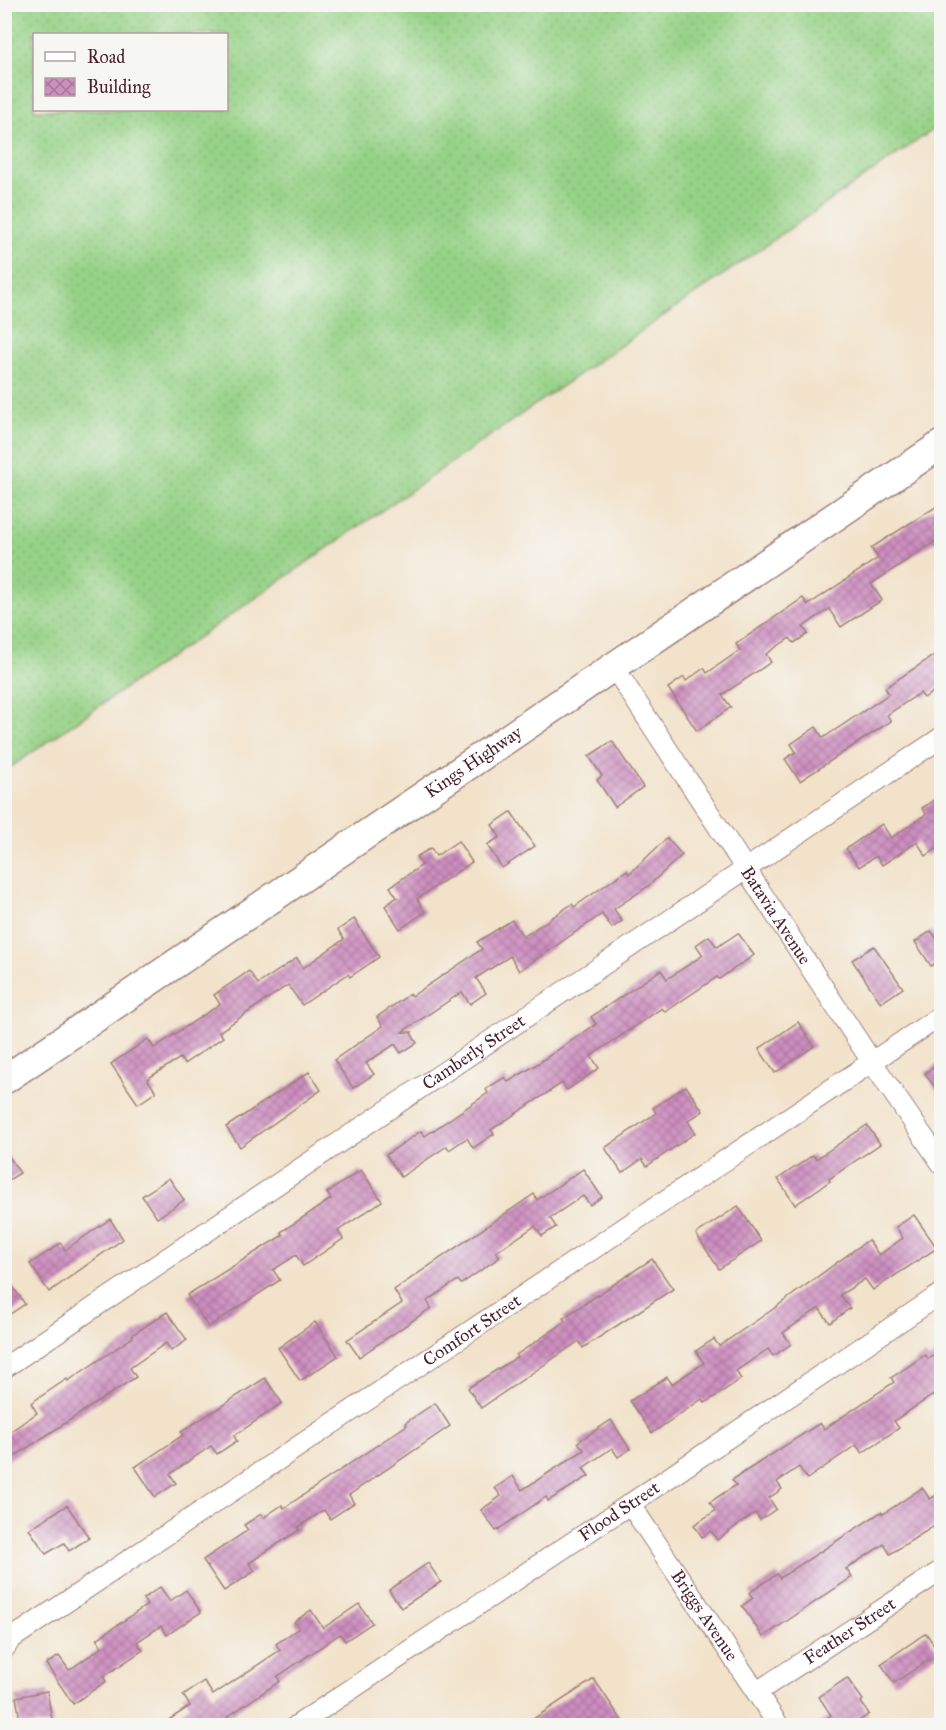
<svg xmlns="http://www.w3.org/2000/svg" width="946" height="1730" viewBox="0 0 946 1730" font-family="'IM FELL Great Primer',serif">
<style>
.grass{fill:url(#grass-dots);stroke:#707859;stroke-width:1.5;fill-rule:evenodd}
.building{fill:url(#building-cross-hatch)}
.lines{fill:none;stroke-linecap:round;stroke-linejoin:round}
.street-casing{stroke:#9e807a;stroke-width:22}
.secondary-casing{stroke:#9e807a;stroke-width:31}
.street{stroke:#fff;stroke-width:20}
.secondary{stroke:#fff;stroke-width:28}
.labels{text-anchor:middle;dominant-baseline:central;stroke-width:4.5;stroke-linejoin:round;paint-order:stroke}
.street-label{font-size:18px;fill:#4a1f2b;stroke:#f6f6f2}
</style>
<defs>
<pattern id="grass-dots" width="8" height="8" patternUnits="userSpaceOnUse" patternTransform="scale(1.5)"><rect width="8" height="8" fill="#96d287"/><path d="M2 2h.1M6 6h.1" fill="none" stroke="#83b475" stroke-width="1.8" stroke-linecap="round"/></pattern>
<pattern id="building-cross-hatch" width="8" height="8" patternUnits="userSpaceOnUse" patternTransform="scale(1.5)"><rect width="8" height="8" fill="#cd8ec0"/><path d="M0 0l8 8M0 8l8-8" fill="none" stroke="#a8739c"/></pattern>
</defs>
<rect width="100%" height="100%" fill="#f6f6f2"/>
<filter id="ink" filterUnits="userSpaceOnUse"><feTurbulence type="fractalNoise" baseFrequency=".0167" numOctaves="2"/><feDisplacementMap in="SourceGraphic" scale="12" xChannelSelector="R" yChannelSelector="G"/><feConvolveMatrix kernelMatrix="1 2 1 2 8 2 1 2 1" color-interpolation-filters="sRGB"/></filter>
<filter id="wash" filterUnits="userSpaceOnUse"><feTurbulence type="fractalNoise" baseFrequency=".008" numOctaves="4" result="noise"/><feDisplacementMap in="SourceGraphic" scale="24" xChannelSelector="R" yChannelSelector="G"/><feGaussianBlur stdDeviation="1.35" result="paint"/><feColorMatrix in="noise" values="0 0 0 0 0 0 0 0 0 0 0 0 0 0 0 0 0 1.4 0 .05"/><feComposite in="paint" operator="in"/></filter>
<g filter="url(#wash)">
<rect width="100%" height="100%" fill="#f2e2ca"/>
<path class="grass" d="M5 4 941 5V124L5 771ZM34 34H226V110H34Z"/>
<g id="blocks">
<g class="building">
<path d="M942 503V537L871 584 882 600 841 627 829 609 803 627 808 634 794 643 790 638 766 654 771 662 722 695 731 707 697 731 668 688 684 677 686 681 704 668 707 673 740 650 736 644 803 598 808 605 878 558 871 548Z"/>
<path d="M942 650V686L924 698 920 693 887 715 891 721 800 781 785 759 796 752 791 744 816 727 823 738 889 694 885 688Z"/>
<path d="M612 741 643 787 615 807 597 780 602 776 589 756Z"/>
<path d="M942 795V845L926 856 917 842 882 865 876 856 859 867 846 849 882 824 891 838 926 814 922 808Z"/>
<path d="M511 812 535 846 502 868 487 845 500 837 492 825Z"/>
<path d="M667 838 682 855 647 887 614 909 622 921 612 928 602 914 519 971 510 956 476 978 486 993 470 1004 462 992 402 1032H412L411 1033 417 1043 401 1053 395 1044 366 1063 374 1074 353 1088 334 1060 383 1026 377 1017 410 994 412 996 482 949 477 942 512 920 523 937 572 904 574 907 627 870 629 874Z"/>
<path d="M458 841 472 862 417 899 425 912 400 929 385 906 397 897 390 887 422 865 416 857 431 848 436 856Z"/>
<path d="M354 919 379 957 350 977 348 974 302 1005 288 985 219 1032 223 1037 184 1064 180 1058 147 1079 156 1092 138 1104 111 1064 148 1039 154 1048 220 1004 214 995 249 971 258 984 297 958 303 968 344 939 338 930Z"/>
<path d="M931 931 942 945V958L931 966 915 942Z"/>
<path d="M738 933 754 955 719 979 717 977 665 1012 662 1008 591 1056 599 1068 567 1090 562 1083 491 1130 494 1134 473 1148 467 1138 449 1150 447 1146 401 1177 386 1155 421 1131 425 1136 488 1093 486 1089 505 1077 508 1082 531 1068 596 1024 591 1017 661 970 667 979 703 955 696 945 709 936 717 947Z"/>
<path d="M874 946 903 988 881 1003 852 960Z"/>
<path d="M798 1022 814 1046 775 1073 759 1049Z"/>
<path d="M942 1062V1098L925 1073Z"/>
<path d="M309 1072 321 1090 240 1147 226 1127Z"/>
<path d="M686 1086 703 1111 688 1121 695 1133 647 1166 642 1159 622 1173 605 1148 656 1113 653 1108Z"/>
<path d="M867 1125 880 1144 829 1179 830 1181 795 1205 778 1179 813 1155 816 1159Z"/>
<path d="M4 1149 20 1173 4 1183Z"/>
<path d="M583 1169 602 1197 590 1205 583 1196 550 1218 556 1227 542 1236 535 1226 496 1252 500 1257 461 1284 458 1280 427 1301 431 1308 359 1357 347 1340 402 1303 394 1290 534 1194 537 1200Z"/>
<path d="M361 1170 382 1201 338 1231 343 1239 303 1266 296 1255 273 1270 280 1280 208 1327 187 1295 283 1235 281 1232 331 1199 327 1193Z"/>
<path d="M169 1178 184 1200 157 1218 142 1196Z"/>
<path d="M738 1206 761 1241 719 1269 696 1234Z"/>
<path d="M914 1215 937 1248 873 1290 865 1279 840 1295 850 1308 830 1323 819 1308 783 1333 791 1344 773 1356 768 1349 736 1371 741 1379 705 1403 702 1399 652 1433 630 1401 667 1377 672 1384 704 1363 696 1351 714 1339 719 1346 769 1312 868 1240 879 1255 903 1238 896 1227Z"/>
<path d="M110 1219 123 1239 49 1292 30 1264 61 1243 65 1250Z"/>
<path d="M652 1259 673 1289 583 1348 579 1341 481 1408 468 1388 517 1357 516 1355 565 1322 563 1318Z"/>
<path d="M13 1287 25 1304 4 1318V1292Z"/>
<path d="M167 1312 187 1340 171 1351 166 1343 130 1368 136 1377 4 1463V1436L37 1413 31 1403 67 1379 68 1381 133 1337 132 1335Z"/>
<path d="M315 1322 338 1356 300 1381 278 1348Z"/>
<path d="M942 1350V1389L894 1421 899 1428 862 1453 856 1445 807 1479 799 1467 777 1482 782 1489 769 1498 776 1509 760 1520 755 1513 717 1540 711 1531 702 1537 694 1525 715 1511 710 1502 736 1485 732 1480 820 1423 824 1429 894 1382 891 1378 925 1355 928 1359Z"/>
<path d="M265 1378 282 1403 234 1436 237 1441 217 1454 211 1446 170 1474 176 1483 155 1497 135 1467 183 1435 181 1432Z"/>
<path d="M435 1403 450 1426 349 1495 354 1503 330 1519 324 1510 298 1527 299 1530 249 1563 255 1571 224 1591 203 1560 248 1530 244 1525 261 1514 263 1518 282 1505 284 1508 407 1425 405 1423Z"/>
<path d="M611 1420 630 1449 618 1457 612 1448 583 1468 589 1476 548 1501 546 1497 496 1531 481 1510 501 1496 495 1488 513 1476 522 1490 584 1450 578 1442Z"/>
<path d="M922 1488 930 1499 942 1492V1521L890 1554 884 1544 846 1569 852 1577 763 1637 742 1606 753 1598 749 1593 777 1574 780 1578 881 1512 883 1514Z"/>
<path d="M67 1505 89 1538 69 1551 64 1543 46 1554 29 1529Z"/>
<path d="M428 1563 441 1582 401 1608 389 1590Z"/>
<path d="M160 1587 170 1601 186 1590 201 1612 167 1635 161 1626 137 1642 143 1650 103 1677 106 1681 73 1704 46 1664 59 1656 69 1670 102 1647 97 1639 147 1605 143 1599Z"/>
<path d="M359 1604 372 1623 345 1641 340 1634 277 1677 280 1681 227 1717 229 1719 219 1725H161L190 1706 183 1695 204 1681 213 1695 280 1650 276 1644 299 1628 294 1622 311 1610 323 1628Z"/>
<path d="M926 1633 939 1653 894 1683 881 1664Z"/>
<path d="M847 1678 863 1700 861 1702 869 1714 853 1725H817L831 1715 819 1697Z"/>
<path d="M594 1679 625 1725H524Z"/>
<path d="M47 1691 53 1725H21L16 1697Z"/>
</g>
</g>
</g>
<g filter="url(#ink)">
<use href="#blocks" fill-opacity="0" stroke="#9e807a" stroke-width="1.5"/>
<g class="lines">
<defs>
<g id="street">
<path id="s1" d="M613 666 872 1062 942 1164"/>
<path id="s2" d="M4 1368 942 737"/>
<path id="s3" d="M630 1504 779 1726"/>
<path id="s4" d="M4 1649 11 1639 942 1015"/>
<path id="s5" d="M757 1692 942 1570"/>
<path id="s6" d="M296 1726 630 1504 942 1293"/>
</g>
<g id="secondary">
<path id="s7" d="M4 1080 942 444"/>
</g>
</defs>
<use href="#street" class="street-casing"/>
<use href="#secondary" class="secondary-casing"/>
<use href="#street" class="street"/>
<use href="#secondary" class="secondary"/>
</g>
</g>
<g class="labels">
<g class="street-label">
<text stroke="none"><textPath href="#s7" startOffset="567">Kings Highway</textPath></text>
<text stroke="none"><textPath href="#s1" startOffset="298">Batavia Avenue</textPath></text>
<text stroke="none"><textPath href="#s2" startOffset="566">Camberly Street</textPath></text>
<text stroke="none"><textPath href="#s4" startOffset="567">Comfort Street</textPath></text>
<text stroke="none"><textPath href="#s6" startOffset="388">Flood Street</textPath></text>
<text stroke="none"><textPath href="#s3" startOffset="134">Briggs Avenue</textPath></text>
<text stroke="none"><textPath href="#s5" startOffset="111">Feather Street</textPath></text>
</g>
</g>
<rect width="946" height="1730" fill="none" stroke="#f6f6f2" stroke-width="24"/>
<rect x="33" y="33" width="195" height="78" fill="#f6f6f2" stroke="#b1a0a2" stroke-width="1.5"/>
<rect x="45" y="52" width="30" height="9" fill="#ffffff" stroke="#b1a0a2" stroke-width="1.5"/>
<text x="87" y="63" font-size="18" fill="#4a1f2b">Road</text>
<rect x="45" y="78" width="30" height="18" fill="url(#building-cross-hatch)" stroke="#b1a0a2" stroke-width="1.5"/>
<text x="87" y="93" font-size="18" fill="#4a1f2b">Building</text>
</svg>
